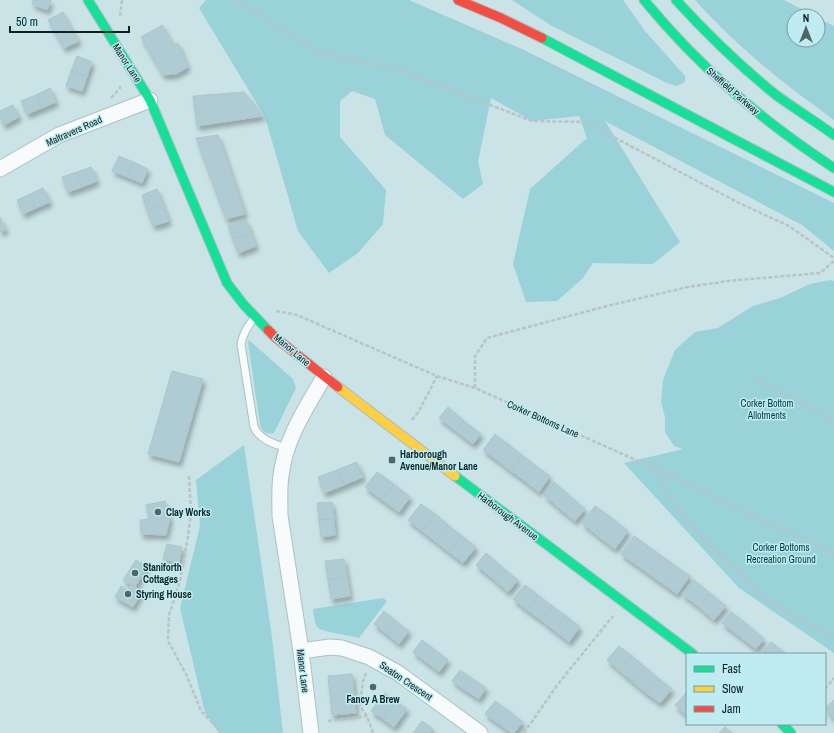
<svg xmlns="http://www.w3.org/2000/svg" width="834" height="733" viewBox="0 0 834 733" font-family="'Archivo Narrow',sans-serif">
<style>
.green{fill:#9ad2d9}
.building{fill:#afccd4;stroke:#b1c4c8;filter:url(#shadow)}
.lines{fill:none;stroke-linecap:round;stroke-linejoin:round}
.lane-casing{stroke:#adc0c3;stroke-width:9}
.street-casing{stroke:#adc0c3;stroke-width:17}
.fast-casing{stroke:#adc0c3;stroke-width:11}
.slow-casing{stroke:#adc0c3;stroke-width:11}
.jam-casing{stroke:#adc0c3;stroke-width:11}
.path{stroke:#bac3c5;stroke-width:2.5;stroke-dasharray:4 2;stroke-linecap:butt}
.lane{stroke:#f7fbfb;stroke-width:7}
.street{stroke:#f7fbfb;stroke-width:15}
.fast{stroke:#16e098;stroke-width:9}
.slow{stroke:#ffcf43;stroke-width:9}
.jam{stroke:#f24e42;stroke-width:9}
.poi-dot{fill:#506567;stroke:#beecf2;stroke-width:1.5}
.labels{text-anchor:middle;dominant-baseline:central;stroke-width:3;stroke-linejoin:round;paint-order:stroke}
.street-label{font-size:10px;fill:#0f2123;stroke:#beecf2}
.park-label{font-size:10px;fill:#023b40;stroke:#beecf2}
.poi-label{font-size:10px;font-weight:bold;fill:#0f2123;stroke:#beecf2;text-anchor:start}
</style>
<defs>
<filter id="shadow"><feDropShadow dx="2.5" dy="4.5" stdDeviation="2" flood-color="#0004"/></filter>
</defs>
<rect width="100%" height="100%" fill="#cae3e6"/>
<g class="green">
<path d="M206 0H409L524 50 834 203V251L802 225 605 121 680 242 653 264 593 263 583 278 557 301 526 302 513 264 530 189 587 138 579 116 532 121 491 98 478 162 483 184 463 199 385 135 375 99 352 91 340 101V137L386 190 383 224 358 253 329 273 298 231 265 117 199 8Z"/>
<path d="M512 0H623L645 31 685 76V82L677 86 667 83 550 25Z"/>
<path d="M695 0H784L815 16H794V40H818V18L834 26V120C784 84 736 46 695 0Z"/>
<path d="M830 280 834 281V653L739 588 624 463 683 449 674 446 665 432V417L661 402 663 380 675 350 695 332 718 328 753 306 780 298 810 284Z"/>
<path d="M249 340 293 379 296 388 274 433C266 434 263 433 260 425L248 342Z"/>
<path d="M244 445 272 637 283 733H219L205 713 180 608 200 526 196 480Z"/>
<path d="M383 598 387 601 359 638C352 636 320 631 318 628 314 624 314 615 313 609Z"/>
</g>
<g class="building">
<path d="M33 0H51L47 10 32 4Z"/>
<path d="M63 12 70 26 56 34 48 20Z"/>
<path d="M162 25 174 46 178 43 188 67 176 74 163 75 141 37Z"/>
<path d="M70 26 79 41 64 48 56 34Z"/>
<path d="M77 56 92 62 87 77 71 71Z"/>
<path d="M71 71 87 77 82 91 66 86Z"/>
<path d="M50 88 56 102 42 108 36 95Z"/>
<path d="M244 92 263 116 197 126 193 96Z"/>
<path d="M36 95 42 108 27 114 21 101Z"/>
<path d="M13 105 19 117 4 125 0 117V111Z"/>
<path d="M218 135 245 214 226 219 196 138Z"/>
<path d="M119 156 133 162 127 177 112 171Z"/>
<path d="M133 162 148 169 142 183 127 177Z"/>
<path d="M91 167 97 181 82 187 77 172Z"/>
<path d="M77 172 82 187 68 192 62 177Z"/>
<path d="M43 188 50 202 36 208 30 194Z"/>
<path d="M157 189 163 205 147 210 142 195Z"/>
<path d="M30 194 36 208 23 214 17 200Z"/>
<path d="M163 205 169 221 153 226 147 210Z"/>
<path d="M0 217 6 230 0 232Z"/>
<path d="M246 220 251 233 233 239 228 226Z"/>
<path d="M251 233 256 246 238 253 233 239Z"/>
<path d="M172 371 203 379 179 462 148 454Z"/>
<path d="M448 407 464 421 456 431 439 418Z"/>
<path d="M464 421 481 434 473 444 456 431Z"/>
<path d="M495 434 509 445 497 460 483 450Z"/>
<path d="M509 445 522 455 511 471 497 460Z"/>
<path d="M522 455 536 466 525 481 511 471Z"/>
<path d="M357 462 363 477 344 485 337 470Z"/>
<path d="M536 466 550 476 539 492 525 481Z"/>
<path d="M337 470 344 485 324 493 318 477Z"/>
<path d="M377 472 394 484 382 500 365 487Z"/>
<path d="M554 482 570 496 559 508 544 495Z"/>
<path d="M394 484 410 497 399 512 382 500Z"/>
<path d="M570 496 585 509 575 521 559 508Z"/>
<path d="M165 501 170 519 166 535 141 534 140 520 149 519 146 505Z"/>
<path d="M332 502 334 519 319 520 317 503Z"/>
<path d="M421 504 435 514 422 531 408 520Z"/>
<path d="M595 506 612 518 598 536 582 523Z"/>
<path d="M435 514 448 525 436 542 422 531Z"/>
<path d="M612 518 628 531 615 549 598 536Z"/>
<path d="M334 519 335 535 321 537 319 520Z"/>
<path d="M448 525 462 536 449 552 436 542Z"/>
<path d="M462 536 476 547 463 563 449 552Z"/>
<path d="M634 536 648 546 635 564 621 554Z"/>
<path d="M167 544 182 547 179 563 163 559Z"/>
<path d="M648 546 662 556 649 574 635 564Z"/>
<path d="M486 553 502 567 492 578 476 565Z"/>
<path d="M662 556 676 566 663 584 649 574Z"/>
<path d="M344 559 347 577 328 580 325 561Z"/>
<path d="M136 560 147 567 135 587 123 580Z"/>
<path d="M676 566 690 576 677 594 663 584Z"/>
<path d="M502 567 518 580 508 592 492 578Z"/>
<path d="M347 577 350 596 331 599 328 580Z"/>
<path d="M694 580 710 593 699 607 682 594Z"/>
<path d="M131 585 142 591 133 607 115 597 121 586 127 590Z"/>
<path d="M525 585 538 595 527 610 513 599Z"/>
<path d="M710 593 726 606 714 620 699 607Z"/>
<path d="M538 595 552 606 541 620 527 610Z"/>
<path d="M552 606 566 616 555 631 541 620Z"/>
<path d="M384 611 396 621 387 634 374 624Z"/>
<path d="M731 612 748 625 739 636 722 623Z"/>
<path d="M566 616 580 627 569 642 555 631Z"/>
<path d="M396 621 409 631 399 644 387 634Z"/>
<path d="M748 625 764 639 756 649 739 636Z"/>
<path d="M422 640 435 650 426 662 413 652Z"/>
<path d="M771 642 785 653 784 654H761Z"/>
<path d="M619 646 632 656 620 671 607 660Z"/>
<path d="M435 650 448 660 439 672 426 662Z"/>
<path d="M632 656 645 667 633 682 620 671Z"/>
<path d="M645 667 658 678 646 693 633 682Z"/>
<path d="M460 670 473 679 465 690 452 681Z"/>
<path d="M352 674 356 713 332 715 328 676Z"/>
<path d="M658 678 672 689 660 703 646 693Z"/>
<path d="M473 679 486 688 479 699 465 690Z"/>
<path d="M385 693 396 701 383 719 371 711Z"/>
<path d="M686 693H687V716L675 705Z"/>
<path d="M834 700V719L825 708Z"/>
<path d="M396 701 407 709 394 727 383 719Z"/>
<path d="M495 701 509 711 499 724 485 714Z"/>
<path d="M509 711 523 722 514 733H511L499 724Z"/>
<path d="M422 721 433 729 430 733H413Z"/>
<path d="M725 727 732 733H719Z"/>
</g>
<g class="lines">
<defs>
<path id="lane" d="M255 317C248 326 243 333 241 344L254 427C260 440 274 444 287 448"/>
<g id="street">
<path d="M0 169 59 135 150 100"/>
<path d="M301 651 330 647 342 648 369 657 398 673 480 733"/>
<path d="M311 733 301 651 280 516C280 503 279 489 281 476 285 439 306 408 324 377"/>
</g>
<g id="fast">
<path d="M88 0 150 100 227 283 244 305 268 330"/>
<path d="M644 0C700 68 760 119 834 168"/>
<path d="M676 0C707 34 740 66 776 95 795 109 815 121 834 135"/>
<path d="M542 38 834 192"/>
<path d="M455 476 693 654"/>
<path d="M782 724 791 733"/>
</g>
<path id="slow" d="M338 387 455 476"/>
<g id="jam">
<path d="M458 0 501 18 542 38"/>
<path d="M268 330 276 338 338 387"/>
</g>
</defs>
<use href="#lane" class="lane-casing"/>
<use href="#street" class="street-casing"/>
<use href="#fast" class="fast-casing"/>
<use href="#slow" class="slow-casing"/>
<use href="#jam" class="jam-casing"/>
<g class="path">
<path d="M237 0 316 51 399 70 532 121 585 122 739 203 789 226 834 258"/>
<path d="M120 16 122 0"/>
<path d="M111 98 120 88V86"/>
<path d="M276 311 297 315 437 376 475 388 665 473 834 554"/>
<path d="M755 379 834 420"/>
<path d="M475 388V356L487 338 607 306 688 287 728 281 820 273 834 261"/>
<path d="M412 420 419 411 437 376"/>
<path d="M665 473 662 488 685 519 715 551 738 571 762 596 796 618 829 634 834 639"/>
<path d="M189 476 191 513 188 536 180 581 169 615 168 641 186 674 201 711 222 733"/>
<path d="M366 673 363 681 360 706 367 716 373 733"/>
<path d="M825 689 834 678"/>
<path d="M328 721 367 716"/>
<path d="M524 733 558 684 613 616"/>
</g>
<use href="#lane" class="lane"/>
<use href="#street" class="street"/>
<use href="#fast" class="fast"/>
<use href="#slow" class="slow"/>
<use href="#jam" class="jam"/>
</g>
<g class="poi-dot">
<rect x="388" y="456" width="8" height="8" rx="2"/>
<circle cx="158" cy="512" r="4"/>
<circle cx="135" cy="573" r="4"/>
<circle cx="128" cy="594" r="4"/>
<circle cx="373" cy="687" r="4"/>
</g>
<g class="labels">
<g class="street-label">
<text transform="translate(127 63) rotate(57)">Manor Lane</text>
<text transform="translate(733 91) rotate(41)">Sheffield Parkway</text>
<text transform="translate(74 131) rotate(-24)">Maltravers Road</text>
<text transform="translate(292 350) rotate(40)">Manor Lane</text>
<text transform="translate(543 419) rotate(24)">Corker Bottoms Lane</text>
<text transform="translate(508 516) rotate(37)">Harborough Avenue</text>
<text transform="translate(303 671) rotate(83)">Manor Lane</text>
<text transform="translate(406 681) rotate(34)">Seaton Crescent</text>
</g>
<g class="park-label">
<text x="767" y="403">Corker Bottom<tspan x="767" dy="12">Allotments</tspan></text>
<text x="781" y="547">Corker Bottoms<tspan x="781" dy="12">Recreation Ground</tspan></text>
</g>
<g class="poi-label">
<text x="400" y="454">Harborough<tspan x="400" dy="12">Avenue/Manor Lane</tspan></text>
<text x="166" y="512">Clay Works</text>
<text x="143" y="567">Staniforth<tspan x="143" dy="12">Cottages</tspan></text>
<text x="136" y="594">Styring House</text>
<text x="373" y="699" text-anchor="middle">Fancy A Brew</text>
</g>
</g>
<rect x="686" y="653" width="140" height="72" fill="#beecf2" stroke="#789b9f"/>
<rect x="694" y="666" width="20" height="6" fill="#16e098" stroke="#789b9f"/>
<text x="722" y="673" font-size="12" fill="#0f2123">Fast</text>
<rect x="694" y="686" width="20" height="6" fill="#ffcf43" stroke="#789b9f"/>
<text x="722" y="693" font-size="12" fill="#0f2123">Slow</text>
<rect x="694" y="706" width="20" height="6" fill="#f24e42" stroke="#789b9f"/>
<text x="722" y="713" font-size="12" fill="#0f2123">Jam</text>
<g transform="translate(806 28)"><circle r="19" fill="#beecf2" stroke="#789b9f"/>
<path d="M0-3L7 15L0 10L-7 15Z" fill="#506567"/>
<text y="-6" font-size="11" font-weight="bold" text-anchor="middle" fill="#0f2123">N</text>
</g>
<path d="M10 26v6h119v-6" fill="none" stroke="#0f2123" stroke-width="2"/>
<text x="16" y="26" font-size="12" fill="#0f2123" stroke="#beecf2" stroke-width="3" paint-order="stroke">50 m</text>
</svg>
